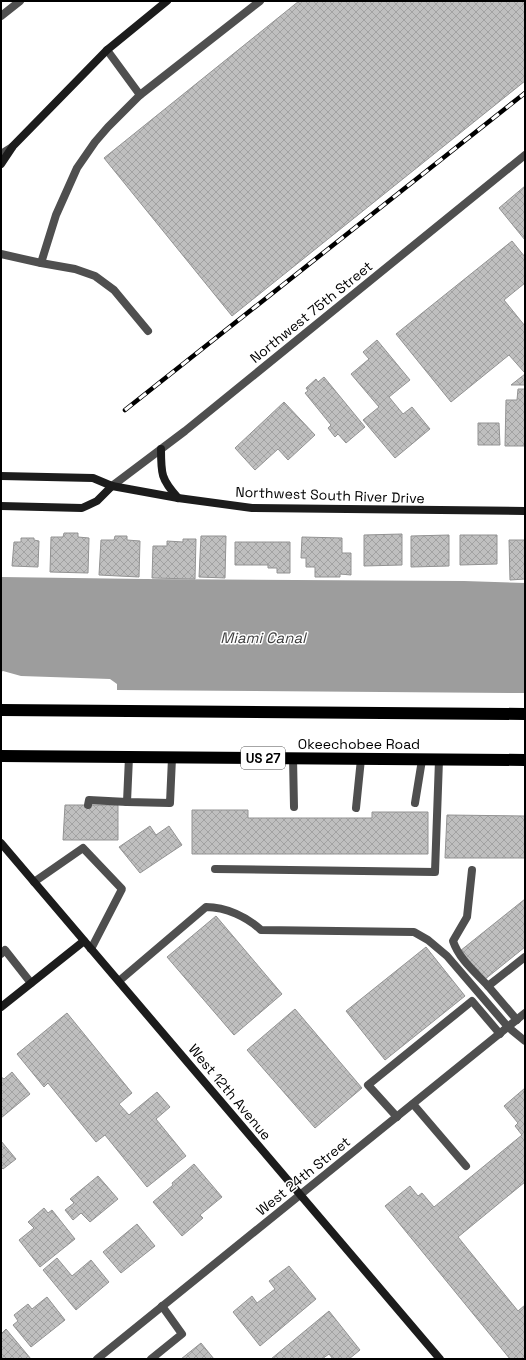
<svg xmlns="http://www.w3.org/2000/svg" width="526" height="1360" viewBox="0 0 526 1360" font-family="'Space Grotesk',sans-serif">
<style>
.water{fill:#9d9d9d}
.building{fill:url(#building-cross-hatch);stroke:#939393}
.lines{fill:none;stroke-linecap:round;stroke-linejoin:round}
.lane{stroke:#4f4f4f;stroke-width:8}
.street{stroke:#4f4f4f;stroke-width:8}
.secondary{stroke:#1c1c1c;stroke-width:8}
.highway{stroke:#000;stroke-width:12}
.rail-casing{stroke:#000;stroke-width:4.5}
.rail{stroke:#fff;stroke-width:3;stroke-dasharray:9;stroke-linecap:butt}
.labels{text-anchor:middle;dominant-baseline:central;stroke-width:3;stroke-linejoin:round;paint-order:stroke}
.shield{fill:#fff;stroke:#4c4c4c;stroke-width:1}
.shield-label{font-size:13px;font-weight:bold;fill:#000}
.street-label{font-size:14px;fill:#000;stroke:#fff}
.water-label{font-size:15px;font-style:italic;fill:#3e3e3e;stroke:#fff}
</style>
<defs>
<pattern id="building-cross-hatch" width="8" height="8" patternUnits="userSpaceOnUse"><rect width="8" height="8" fill="#bfbfbf"/><path d="M0 0l8 8M0 8l8-8" fill="none" stroke="#a2a2a2"/></pattern>
</defs>
<rect width="100%" height="100%" fill="#fff"/>
<path class="water" d="M1 577 144 579 464 581 525 583V693L117 690V684L110 679 21 676 3 671 1 672Z"/>
<g class="building">
<path d="M299 1H525V81L232 316 104 158Z"/>
<path d="M525 186V240L499 208Z"/>
<path d="M512 241 525 257V283L504 300 525 326V372H524L509 355 451 402 396 334Z"/>
<path d="M377 340 410 380 389 397 403 414 412 407 430 429 395 458 363 420 379 407 351 374 369 359 363 352Z"/>
<path d="M525 374V385H511Z"/>
<path d="M324 377 365 427 346 443 338 434 335 437 328 428 331 425 305 393 308 391 306 388 316 379 318 382Z"/>
<path d="M518 389H525V446H505L506 400H517Z"/>
<path d="M284 402 315 435 288 460 278 449 255 470 235 448Z"/>
<path d="M478 423H499L500 445H478Z"/>
<path d="M64 533H78V537L89 538 88 573 50 572 51 537H63Z"/>
<path d="M402 534V565L364 566V535Z"/>
<path d="M449 535V566L411 567V536Z"/>
<path d="M460 535H497V564L460 565Z"/>
<path d="M115 536H127V540L140 541 139 577 99 575 101 540H114Z"/>
<path d="M201 536H226L225 578 199 577Z"/>
<path d="M302 537 342 538V553H351V575L340 574V577H315V567H306V558H301Z"/>
<path d="M21 538H34V540L39 541 38 567 12 566 14 542H21Z"/>
<path d="M183 539H196L195 579 152 578 153 546H167V541L183 542Z"/>
<path d="M509 540H525V579L510 580Z"/>
<path d="M235 542H290V573H277V568H268V565H235Z"/>
<path d="M65 805H118V840H63Z"/>
<path d="M192 810H248V818H372V812H428V854H192Z"/>
<path d="M447 815 525 816V858H445Z"/>
<path d="M150 826 156 835 169 826 182 845 140 873 119 847Z"/>
<path d="M525 899V947L484 980 460 951Z"/>
<path d="M216 916 282 994 234 1035 167 957Z"/>
<path d="M426 947 465 996 385 1060 346 1011Z"/>
<path d="M295 1009 362 1088 315 1128 247 1050Z"/>
<path d="M67 1013 132 1093 119 1104 129 1115 157 1092 170 1107 156 1119 186 1156 147 1187 105 1135 96 1142 48 1083 44 1087 17 1054Z"/>
<path d="M12 1072 30 1094 1 1118V1077L4 1079Z"/>
<path d="M525 1088V1182L458 1237 518 1311 525 1305V1359H510L385 1206 410 1186 418 1196 422 1193 434 1207 522 1135 515 1126 518 1123 504 1106Z"/>
<path d="M1 1141 16 1159 3 1169 1 1167Z"/>
<path d="M194 1164 222 1197 200 1215 203 1218 182 1236 153 1202 173 1185 172 1183Z"/>
<path d="M98 1176 118 1199 90 1222 81 1213 73 1220 65 1210 74 1203 70 1199Z"/>
<path d="M44 1208 48 1213 52 1210 75 1239 40 1267 19 1240 34 1228 28 1222Z"/>
<path d="M137 1224 155 1246 121 1273 103 1252Z"/>
<path d="M57 1258 72 1276 91 1260 109 1282 76 1310 43 1270Z"/>
<path d="M289 1266 316 1299 260 1346 233 1312 252 1296 257 1303 275 1289 269 1281Z"/>
<path d="M47 1297 65 1320 31 1347 13 1325 18 1321 14 1315 28 1304 32 1309Z"/>
<path d="M329 1311 360 1350 349 1359H333L329 1354 322 1359H271Z"/>
<path d="M6 1329 31 1359H1V1334Z"/>
<path d="M201 1343 214 1359H181Z"/>
</g>
<g class="lines">
<g class="lane">
<path d="M1 16 20 1"/>
<path d="M107 50 140 95"/>
<path d="M1 154 12 147"/>
<path d="M1 254 41 263 75 269 95 276 114 290 148 331"/>
<path d="M41 263 56 215 77 168 95 142 108 127 140 95 260 1"/>
<path d="M129 757 127 802 170 803 172 758"/>
<path d="M293 758 294 807"/>
<path d="M415 803 422 760"/>
<path d="M88 805 89 800 127 802"/>
<path d="M356 808 361 759"/>
<path d="M215 869 435 872 439 760"/>
<path d="M472 870 467 917 453 941C459 959 475 972 488 986"/>
<path d="M34 882 83 848 122 889 91 949"/>
<path d="M1 954 5 950 31 983"/>
<path d="M119 981 206 907C226 907 247 917 261 930L414 932 428 940 447 956 508 1027 525 1041"/>
<path d="M517 1020 488 986 525 957"/>
<path d="M413 1104 466 1166"/>
<path d="M397 1117 368 1085 472 1001 500 1034"/>
<path d="M151 1359 182 1334 162 1306"/>
</g>
<g class="street">
<path d="M112 486 185 431 525 155"/>
<path d="M97 1359 525 1013"/>
</g>
<g class="secondary">
<path d="M1 164 13 146 107 50 167 1"/>
<path d="M161 449C161 474 161 479 178 498"/>
<path d="M1 476 93 478 112 486 178 498 252 508 525 511"/>
<path d="M1 506 82 508 97 501 112 486"/>
<path d="M1 843 440 1359"/>
<path d="M1 1007 84 941"/>
</g>
<g class="highway">
<path d="M1 710 525 714"/>
<path d="M1 756 525 760"/>
</g>
<defs>
<path id="rail" d="M125 410 525 93"/>
</defs>
<use href="#rail" class="rail-casing"/>
<use href="#rail" class="rail"/>
</g>
<g class="labels">
<rect class="shield" x="241" y="747" width="44" height="22" rx="3"/>
<g class="shield-label">
<text x="263" y="758">US 27</text>
</g>
<g class="street-label">
<text transform="translate(311 312) rotate(-39)">Northwest 75th Street</text>
<text transform="translate(330 495) rotate(2)">Northwest South River Drive</text>
<text x="359" y="744">Okeechobee Road</text>
<text transform="translate(230 1092) rotate(50)">West 12th Avenue</text>
<text transform="translate(303 1176) rotate(-39)">West 24th Street</text>
</g>
<g class="water-label">
<text x="263" y="637">Miami Canal</text>
</g>
</g>
<rect width="526" height="1360" fill="none" stroke="#000000" stroke-width="4"/>
</svg>
